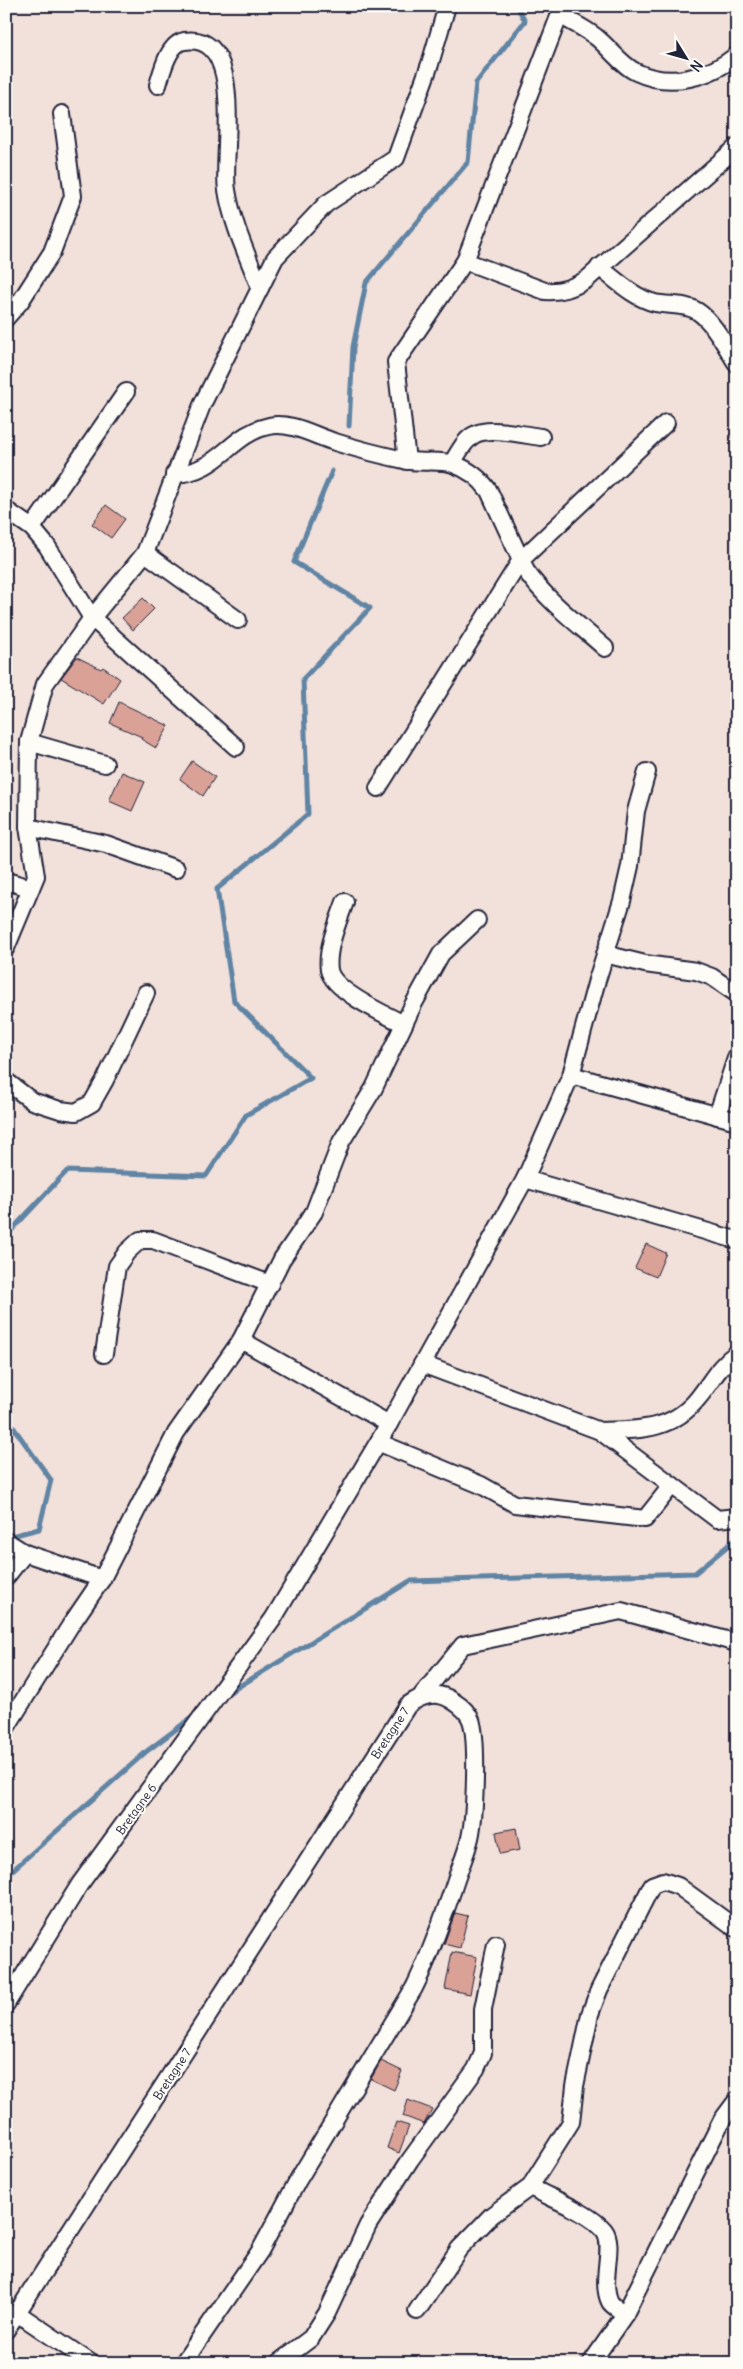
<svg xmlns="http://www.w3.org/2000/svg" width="743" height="2369" viewBox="0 0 743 2369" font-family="Delius,sans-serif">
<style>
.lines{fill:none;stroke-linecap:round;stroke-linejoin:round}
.stream{stroke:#6184a4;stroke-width:5}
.building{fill:#daa197;stroke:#22223b}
.minor-casing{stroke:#22223b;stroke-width:20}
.minor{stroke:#fdfcf7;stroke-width:16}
.labels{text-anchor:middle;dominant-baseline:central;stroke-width:4;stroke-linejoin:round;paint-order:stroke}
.street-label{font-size:12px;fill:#22223b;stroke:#fdfcf7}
</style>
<rect width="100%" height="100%" fill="#f2e1da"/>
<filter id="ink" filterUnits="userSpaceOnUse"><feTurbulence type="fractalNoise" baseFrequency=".02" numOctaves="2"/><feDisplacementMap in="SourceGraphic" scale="10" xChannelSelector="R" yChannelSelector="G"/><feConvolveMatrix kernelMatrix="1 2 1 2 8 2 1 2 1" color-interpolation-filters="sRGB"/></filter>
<g filter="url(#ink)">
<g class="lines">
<g class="stream">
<path d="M349 426 353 347 366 283 468 162 476 83 525 21 517 6"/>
<path d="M6 1236 67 1171 206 1176 246 1115 311 1078 234 1001 217 889 308 814 303 679 370 608 294 562 332 471"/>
<path d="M6 1417 51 1480 39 1529 7 1537"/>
<path d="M225 1695 410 1581 695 1573 737 1538"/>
<path d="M6 1876 147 1751 195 1715"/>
</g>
</g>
<g class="building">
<path d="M106 505 125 519 111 538 92 524Z"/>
<path d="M143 598 154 609 133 630 122 618Z"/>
<path d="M77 657 101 669 103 667 120 679 104 704 61 678Z"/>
<path d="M119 702 169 726 156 748 141 739 142 737 110 723Z"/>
<path d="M192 761 215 777 203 796 180 779Z"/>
<path d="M122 772 145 782 132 811 109 801Z"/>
<path d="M646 1244 666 1253 656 1277 635 1268Z"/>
<path d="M516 1828 520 1850 500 1854 496 1832Z"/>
<path d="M455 1913 468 1916 460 1948 444 1944Z"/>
<path d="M452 1952 477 1957 470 1994 445 1989Z"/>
<path d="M381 2061 402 2071 394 2090 371 2079Z"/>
<path d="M408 2100 432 2109 424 2124 403 2116Z"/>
<path d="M396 2122 409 2126 399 2153 387 2148Z"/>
</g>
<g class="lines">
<defs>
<g id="minor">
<path d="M560 15C571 22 585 28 596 37 609 47 621 65 636 72 670 88 709 78 737 55"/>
<path d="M158 85C162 72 168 44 184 41 248 31 221 157 227 190 232 223 248 257 260 288"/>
<path d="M465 261 545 291C561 292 572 288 586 280L737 147"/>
<path d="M599 267C616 280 634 298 655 303 669 306 684 303 697 311 714 322 726 347 737 364"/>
<path d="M6 318 20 302 52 252 73 196 62 114"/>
<path d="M407 461 396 362 465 261 563 6"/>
<path d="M452 463C458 454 464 440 474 435 489 426 524 435 541 437"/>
<path d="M174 474C219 473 230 434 269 426 290 421 315 436 335 442 357 449 381 455 404 460 420 464 438 459 453 464 468 469 480 478 489 491L526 571C547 601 577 623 605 648"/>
<path d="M6 510 32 528 47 546 92 618 236 747"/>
<path d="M32 528 126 392"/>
<path d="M145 553 238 620"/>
<path d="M29 742 105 764"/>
<path d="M378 788 521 560 666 423"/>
<path d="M28 827 106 844 176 869"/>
<path d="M6 881 31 888"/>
<path d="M345 902C338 922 326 949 329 970 333 991 386 1015 404 1024"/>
<path d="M6 948 36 876 28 827 29 742 45 684 92 618 145 553 202 405 275 258 326 204 396 158 430 64 447 6"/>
<path d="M605 954 645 964 696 971 712 977 737 994"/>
<path d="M571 1075 597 980 622 901 630 866 636 811 647 772"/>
<path d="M6 1081 32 1101 60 1110 76 1112 92 1103 105 1080 146 993"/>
<path d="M717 1116 737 1055"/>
<path d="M525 1179 736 1240"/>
<path d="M241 1340 389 1424 525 1179 571 1075 737 1121"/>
<path d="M104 1354 117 1266 127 1252 140 1240H153L270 1284"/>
<path d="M422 1364 600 1431 717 1519 737 1517"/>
<path d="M600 1431C639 1430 673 1431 699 1397 712 1381 719 1365 737 1353"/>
<path d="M380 1443 481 1485 515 1504 645 1519 672 1485"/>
<path d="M6 1541 25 1553 102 1579"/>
<path d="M6 1577 25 1553"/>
<path d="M422 1695 463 1645 621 1611 737 1643"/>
<path d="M6 1728 70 1626 102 1579 176 1433 241 1340 282 1259 314 1212 341 1142 374 1088 413 1005 441 954 477 920"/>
<path d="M6 2004 80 1884 273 1619 389 1424"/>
<path d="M417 2311 459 2249 492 2215 533 2185"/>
<path d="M17 2313 91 2363"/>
<path d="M625 2314C621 2310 613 2307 610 2302 599 2280 616 2245 604 2230 589 2213 555 2200 534 2189L533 2182 571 2122 575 2086 590 2014 599 1990 652 1885 663 1881 678 1886 737 1929"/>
<path d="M6 2330 408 1705C422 1695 437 1690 453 1701 461 1706 468 1712 471 1720 478 1740 475 1816 470 1838 466 1855 458 1872 453 1889 441 1923 430 1956 414 1988L298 2180 260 2251 183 2363"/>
<path d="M278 2363 311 2338 327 2313 368 2225 410 2160 476 2069 483 2053V2009L496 1944"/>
<path d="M591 2363 625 2314 722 2120 737 2100"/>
</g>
</defs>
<use href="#minor" class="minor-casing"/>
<use href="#minor" class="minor"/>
</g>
</g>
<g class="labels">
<g class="street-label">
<text transform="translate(390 1733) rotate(-57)">Bretagne 7</text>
<text transform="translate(136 1809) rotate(-54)">Bretagne 6</text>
<text transform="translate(172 2074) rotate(-57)">Bretagne 7</text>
</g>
</g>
<rect width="743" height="2369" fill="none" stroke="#fdfcf7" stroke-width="25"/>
<rect x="12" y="12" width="718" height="2344" fill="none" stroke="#22223b" stroke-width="2" filter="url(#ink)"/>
<g transform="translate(686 58) rotate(127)" stroke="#fdfcf7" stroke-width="4" paint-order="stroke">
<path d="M0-4L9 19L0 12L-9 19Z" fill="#22223b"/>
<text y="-8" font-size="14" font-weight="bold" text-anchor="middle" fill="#22223b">N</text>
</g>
</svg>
